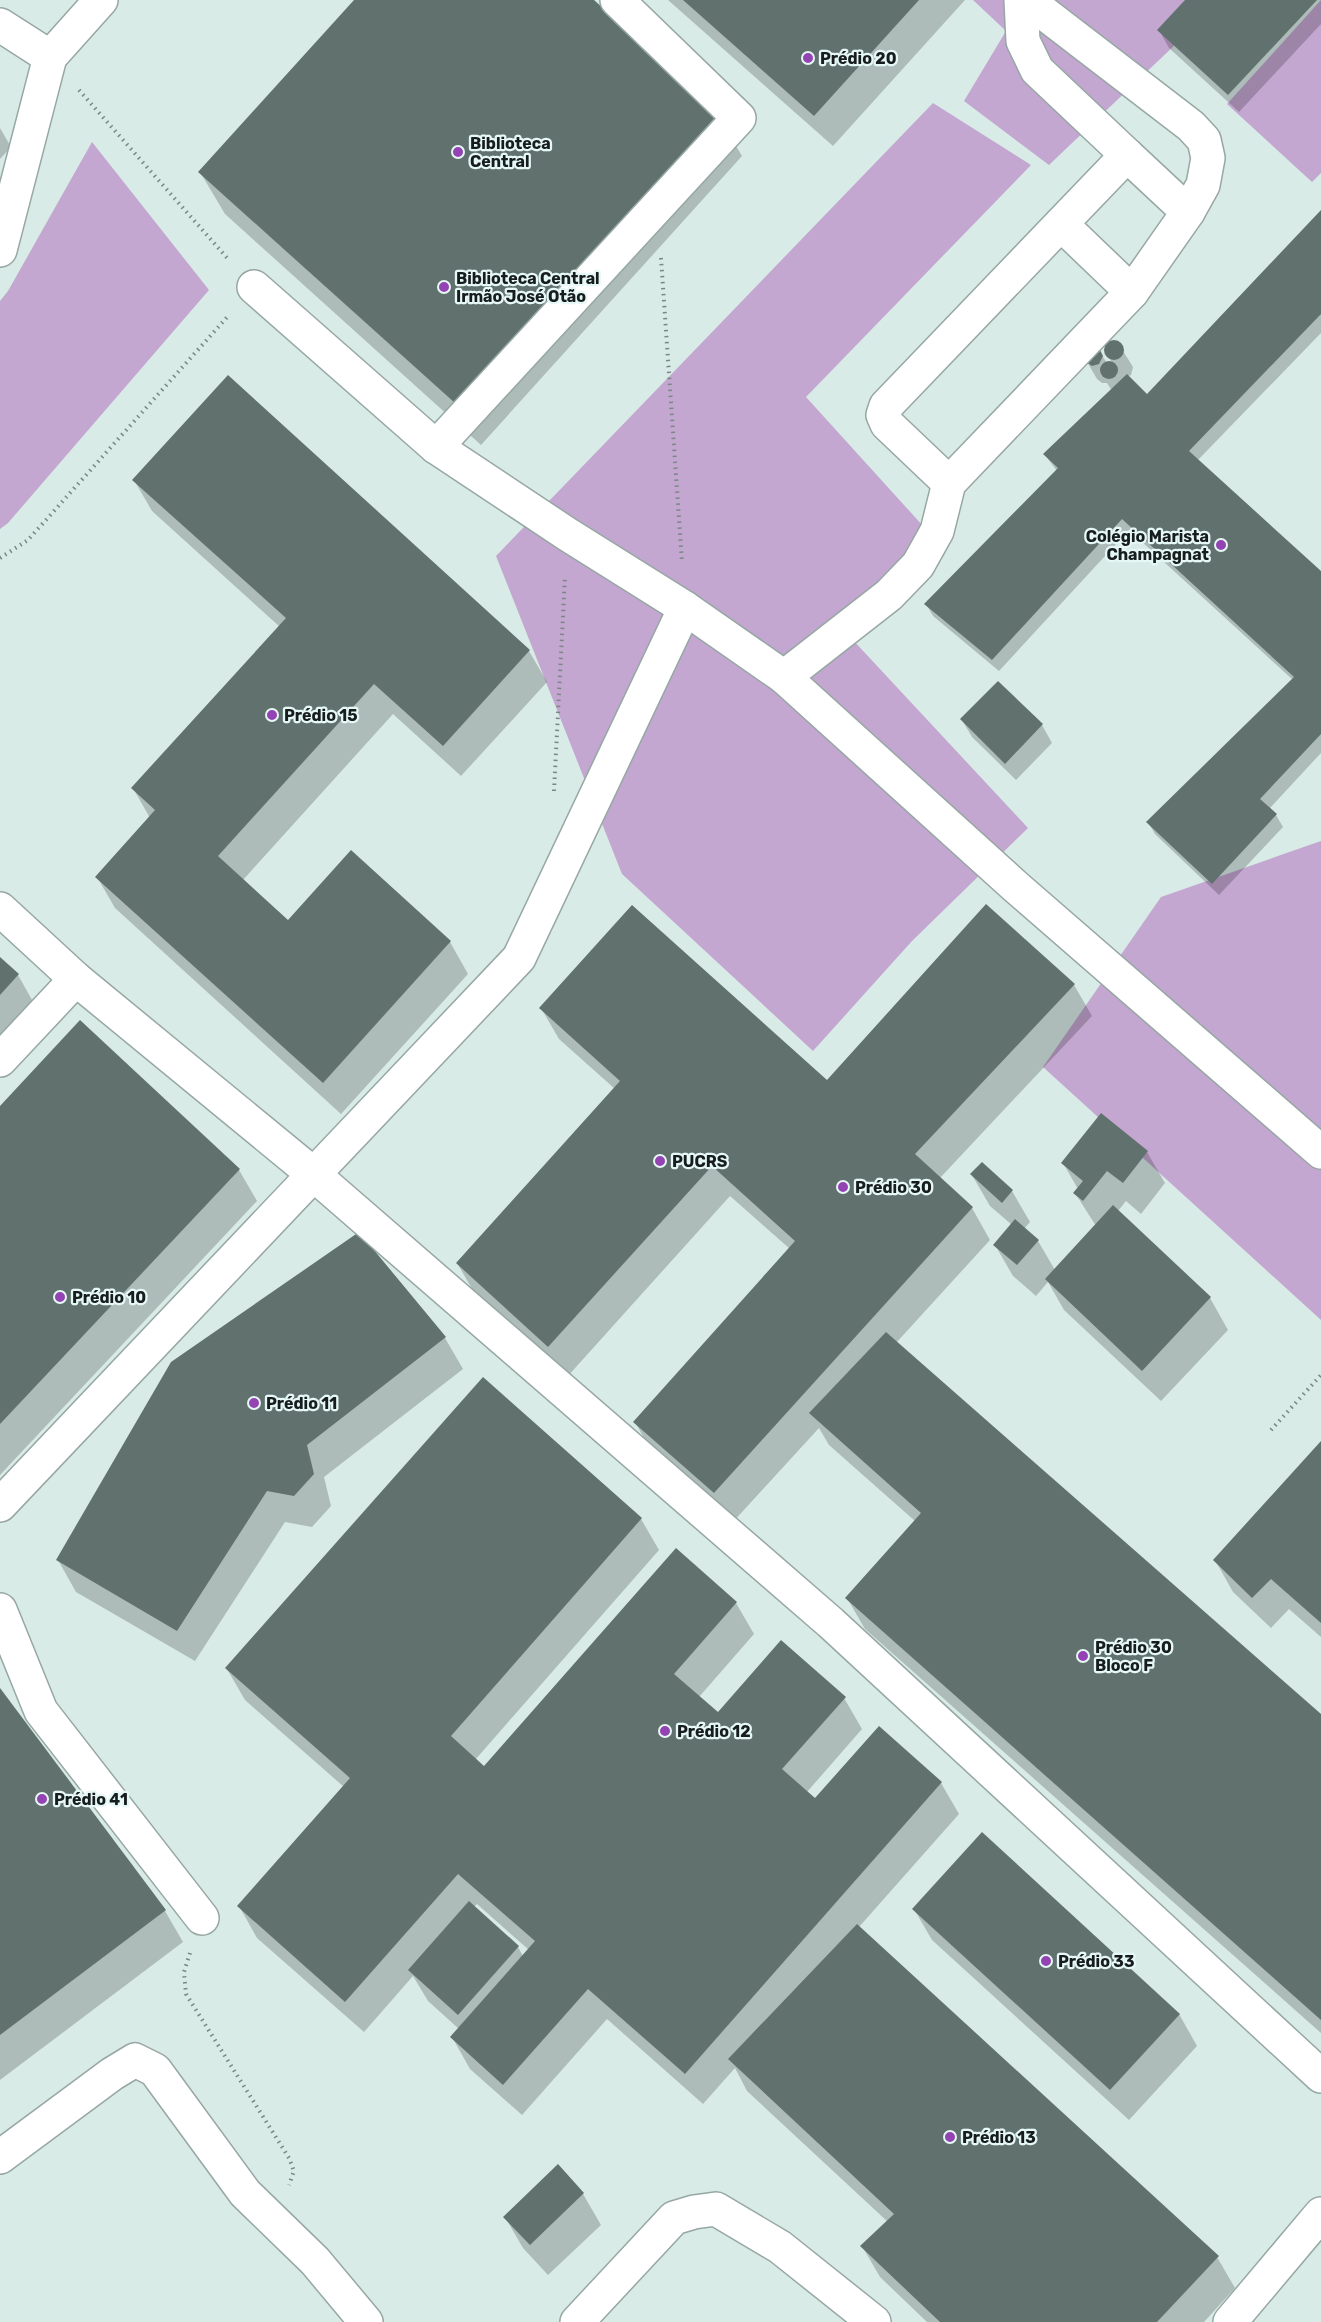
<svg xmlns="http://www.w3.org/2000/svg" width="1321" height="2322" viewBox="0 0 1321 2322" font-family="Rubik,sans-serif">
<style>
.green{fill:#c3a7d0}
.shadow{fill:#0003;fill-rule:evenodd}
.building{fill:#61716e}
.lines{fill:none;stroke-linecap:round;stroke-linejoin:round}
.minor-casing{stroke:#96a7a4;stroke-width:36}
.path{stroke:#7b8784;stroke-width:4;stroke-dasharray:1.5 4.5;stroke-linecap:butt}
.minor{stroke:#fff;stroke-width:33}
.poi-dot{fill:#9443b3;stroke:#e6f8f5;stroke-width:2}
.labels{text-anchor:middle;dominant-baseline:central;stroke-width:4.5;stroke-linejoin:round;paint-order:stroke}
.poi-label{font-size:16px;font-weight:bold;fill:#171d1c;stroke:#e6f8f5;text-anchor:start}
</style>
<rect width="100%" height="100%" fill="#d9ebe7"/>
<g class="green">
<path d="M973 0H1222L1049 165 964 101 1006 31Z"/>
<path d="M1321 0V173L1312 182 1227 104Z"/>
<path d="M933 103 1031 165 806 397 933 537 852 639 1028 828 912 941 813 1051 622 874 496 556Z"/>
<path d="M92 142 209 290 8 523 0 529V301L8 291Z"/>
<path d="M1321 841V1320L1043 1067 1161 897Z"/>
</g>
<g class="shadow">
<path d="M356 0H592L717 114 742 156 481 445 225 214 200 172Z"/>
<path d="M668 0H965L833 146Z"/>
<path d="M1187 0H1321V24L1239 112 1169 48 1159 30Z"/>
<path d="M0 128 11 147 0 159Z"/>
<path d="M1321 212V333L1197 461 1321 573V753L1269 809 1276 815 1283 827 1219 895 1155 834 1148 822 1293 680 1129 530 999 671 933 616 926 604 1057 471 1045 455 1112 391 1107 383H1102L1097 379 1086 360 1099 351 1107 363H1112L1106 352V347L1112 342 1118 343 1133 367 1131 375 1127 377 1147 397Z"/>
<path d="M134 480 529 651 547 682 461 776 393 714 243 880 289 922 351 852 450 942 468 974 341 1114 115 908 97 877 150 818 133 788 280 627 152 511Z"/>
<path d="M962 720 1042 725 1052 743 1016 780 972 737Z"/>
<path d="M0 959 18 975 36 1007 0 1045Z"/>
<path d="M1074 985 1092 1016 939 1179 972 1208 990 1240 896 1343 1321 1716V2033L865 1629 847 1598 915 1521 829 1445 819 1428 732 1523 653 1454 635 1422 790 1249 730 1196 567 1377 475 1294 457 1263 615 1089 559 1039 541 1008 827 1083Z"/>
<path d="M0 1108 239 1170 257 1201 0 1475Z"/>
<path d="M1147 1152 1165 1183 1141 1214 1126 1201 1118 1211 1210 1298 1228 1330 1161 1401 1064 1310 1048 1282 1036 1296 1013 1276 995 1245 1012 1225 990 1206 972 1175 1012 1191 1030 1222 1024 1229 1038 1241 1055 1270 1096 1226 1075 1193 1078 1189 1063 1163Z"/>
<path d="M359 1234 445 1338 463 1369 324 1477 331 1506 312 1527 285 1522 195 1661 76 1592 58 1560Z"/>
<path d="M483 1379 641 1519 659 1550 475 1760 484 1768 736 1603 754 1634 699 1697 718 1714 844 1698 862 1729 807 1792 816 1800 941 1783 959 1814 859 1927 1217 2257 1235 2288 1204 2322H927L880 2277 862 2246 888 2222 747 2091 735 2068 703 2104 607 2019 522 2115 470 2069 452 2037 459 2029 428 2001 413 1976 364 2032 257 1938 239 1906 344 1787 245 1700 227 1669ZM477 1904 529 1950 523 1956 518 1947 474 1907Z"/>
<path d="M1321 1443V1637L1289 1609 1271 1628 1233 1592 1215 1560Z"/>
<path d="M0 1691 165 1911 183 1942 0 2080Z"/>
<path d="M914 1909 1179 2014 1197 2046 1129 2120 932 1940Z"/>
<path d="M558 2166 583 2194 601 2225 548 2275 523 2248 505 2217Z"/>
</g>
<g class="building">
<path d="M354 0H594L719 113 455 403 198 172Z"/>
<path d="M683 0H919L814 116Z"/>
<path d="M1185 0H1317L1228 95 1157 30Z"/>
<path d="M1321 210V314L1189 451 1321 571V734L1260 799 1277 814 1212 884 1146 822 1294 677 1122 519 992 660 924 604 1058 468 1043 454 1127 374 1147 394Z"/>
<circle cx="1114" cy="350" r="10"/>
<path d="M1097 348 1100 350 1103 356 1099 364 1092 366 1086 362Z"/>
<circle cx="1109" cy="370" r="9"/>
<path d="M228 375 530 650 443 746 374 684 218 856 288 920 351 850 451 941 323 1083 95 877 155 810 131 788 286 618 132 480Z"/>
<path d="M998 681 1043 724 1005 764 960 719Z"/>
<path d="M986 904 1075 984 915 1154 973 1207 714 1493 633 1422 795 1241 712 1166 548 1347 456 1263 620 1081 539 1008 632 905 827 1080Z"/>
<path d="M0 957 19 974 0 995Z"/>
<path d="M80 1020 240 1169 0 1424V1106Z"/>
<path d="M1101 1113 1148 1151 1123 1183 1107 1171 1083 1201 1073 1193 1083 1181 1061 1163Z"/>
<path d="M982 1162 1013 1190 1002 1203 970 1174Z"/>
<path d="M1113 1205 1211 1297 1142 1371 1045 1279Z"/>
<path d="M1015 1219 1039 1240 1017 1265 993 1245Z"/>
<path d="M359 1232 446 1337 307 1445 314 1474 294 1496 267 1491 177 1631 56 1560 171 1362Z"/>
<path d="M886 1332 1321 1714V2020L845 1598 921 1513 809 1413Z"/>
<path d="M483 1377 642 1518 451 1736 484 1766 676 1548 737 1602 674 1674 718 1712 781 1640 846 1697 782 1769 815 1798 879 1726 942 1782 685 2074 588 1989 503 2085 450 2037 535 1941 458 1874 345 2002 237 1906 350 1778 225 1668Z"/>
<path d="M1321 1441V1623L1271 1579 1252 1598 1213 1560Z"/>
<path d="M0 1688 166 1910 0 2035Z"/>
<path d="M982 1832 1180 2014 1110 2090 912 1909Z"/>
<path d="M469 1901 519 1946 458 2015 408 1970Z"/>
<path d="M857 1924 1219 2256 1157 2322H940L860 2246 894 2214 728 2059Z"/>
<path d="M558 2164 584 2193 530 2245 503 2217Z"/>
</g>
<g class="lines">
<defs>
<g id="minor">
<path d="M0 25 50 57 0 250"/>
<path d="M50 57 101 0"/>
<path d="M1127 155 1188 212"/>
<path d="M1061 224 1132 292"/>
<path d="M254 287 436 447 567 534 685 608 784 677 1016 887 1321 1152"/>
<path d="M436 447 739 118 617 0"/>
<path d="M949 483 887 424 883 415 886 406 1127 155 1037 70 1023 41 1021 0"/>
<path d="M784 677 889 595 918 565 937 531 949 483 1132 292 1188 212 1203 185 1208 158 1204 140 1191 126 1027 0"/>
<path d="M0 909 76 979 312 1173 831 1623 1321 2076"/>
<path d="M0 1060 76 979"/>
<path d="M0 1505 519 958 685 608"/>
<path d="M0 1610 41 1711 202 1918"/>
<path d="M0 2157 112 2074 135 2060 155 2070 245 2193 315 2261 366 2322"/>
<path d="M577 2322 674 2218 694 2212 716 2209 780 2247 874 2322"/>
<path d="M1230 2322 1321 2214"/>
</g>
</defs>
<use href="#minor" class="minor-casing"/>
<g class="path">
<path d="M79 90 229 260"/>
<path d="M661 258 682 562"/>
<path d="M0 558 28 540 229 315"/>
<path d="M554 791 565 577"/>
<path d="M1271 1430 1321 1375"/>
<path d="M190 1953 184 1972 186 1994 289 2158 294 2171 289 2185"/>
</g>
<use href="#minor" class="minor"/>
</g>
<g class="poi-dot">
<circle cx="808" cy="58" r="6"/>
<circle cx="458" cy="152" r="6"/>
<circle cx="444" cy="287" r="6"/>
<circle cx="1221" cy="545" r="6"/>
<circle cx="272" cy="715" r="6"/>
<circle cx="660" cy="1161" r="6"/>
<circle cx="843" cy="1187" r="6"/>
<circle cx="60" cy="1297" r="6"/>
<circle cx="254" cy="1403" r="6"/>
<circle cx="1083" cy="1656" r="6"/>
<circle cx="665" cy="1731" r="6"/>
<circle cx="42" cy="1799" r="6"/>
<circle cx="1046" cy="1961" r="6"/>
<circle cx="950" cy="2137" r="6"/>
</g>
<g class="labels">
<g class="poi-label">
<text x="820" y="58">Prédio 20</text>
<text x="470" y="143">Biblioteca<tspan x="470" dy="18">Central</tspan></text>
<text x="456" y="278">Biblioteca Central<tspan x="456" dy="18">Irmão José Otão</tspan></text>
<text x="1209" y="536" text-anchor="end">Colégio Marista<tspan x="1209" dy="18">Champagnat</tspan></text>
<text x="284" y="715">Prédio 15</text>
<text x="672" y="1161">PUCRS</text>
<text x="855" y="1187">Prédio 30</text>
<text x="72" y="1297">Prédio 10</text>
<text x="266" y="1403">Prédio 11</text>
<text x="1095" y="1647">Prédio 30<tspan x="1095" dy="18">Bloco F</tspan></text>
<text x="677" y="1731">Prédio 12</text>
<text x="54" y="1799">Prédio 41</text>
<text x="1058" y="1961">Prédio 33</text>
<text x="962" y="2137">Prédio 13</text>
</g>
</g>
</svg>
